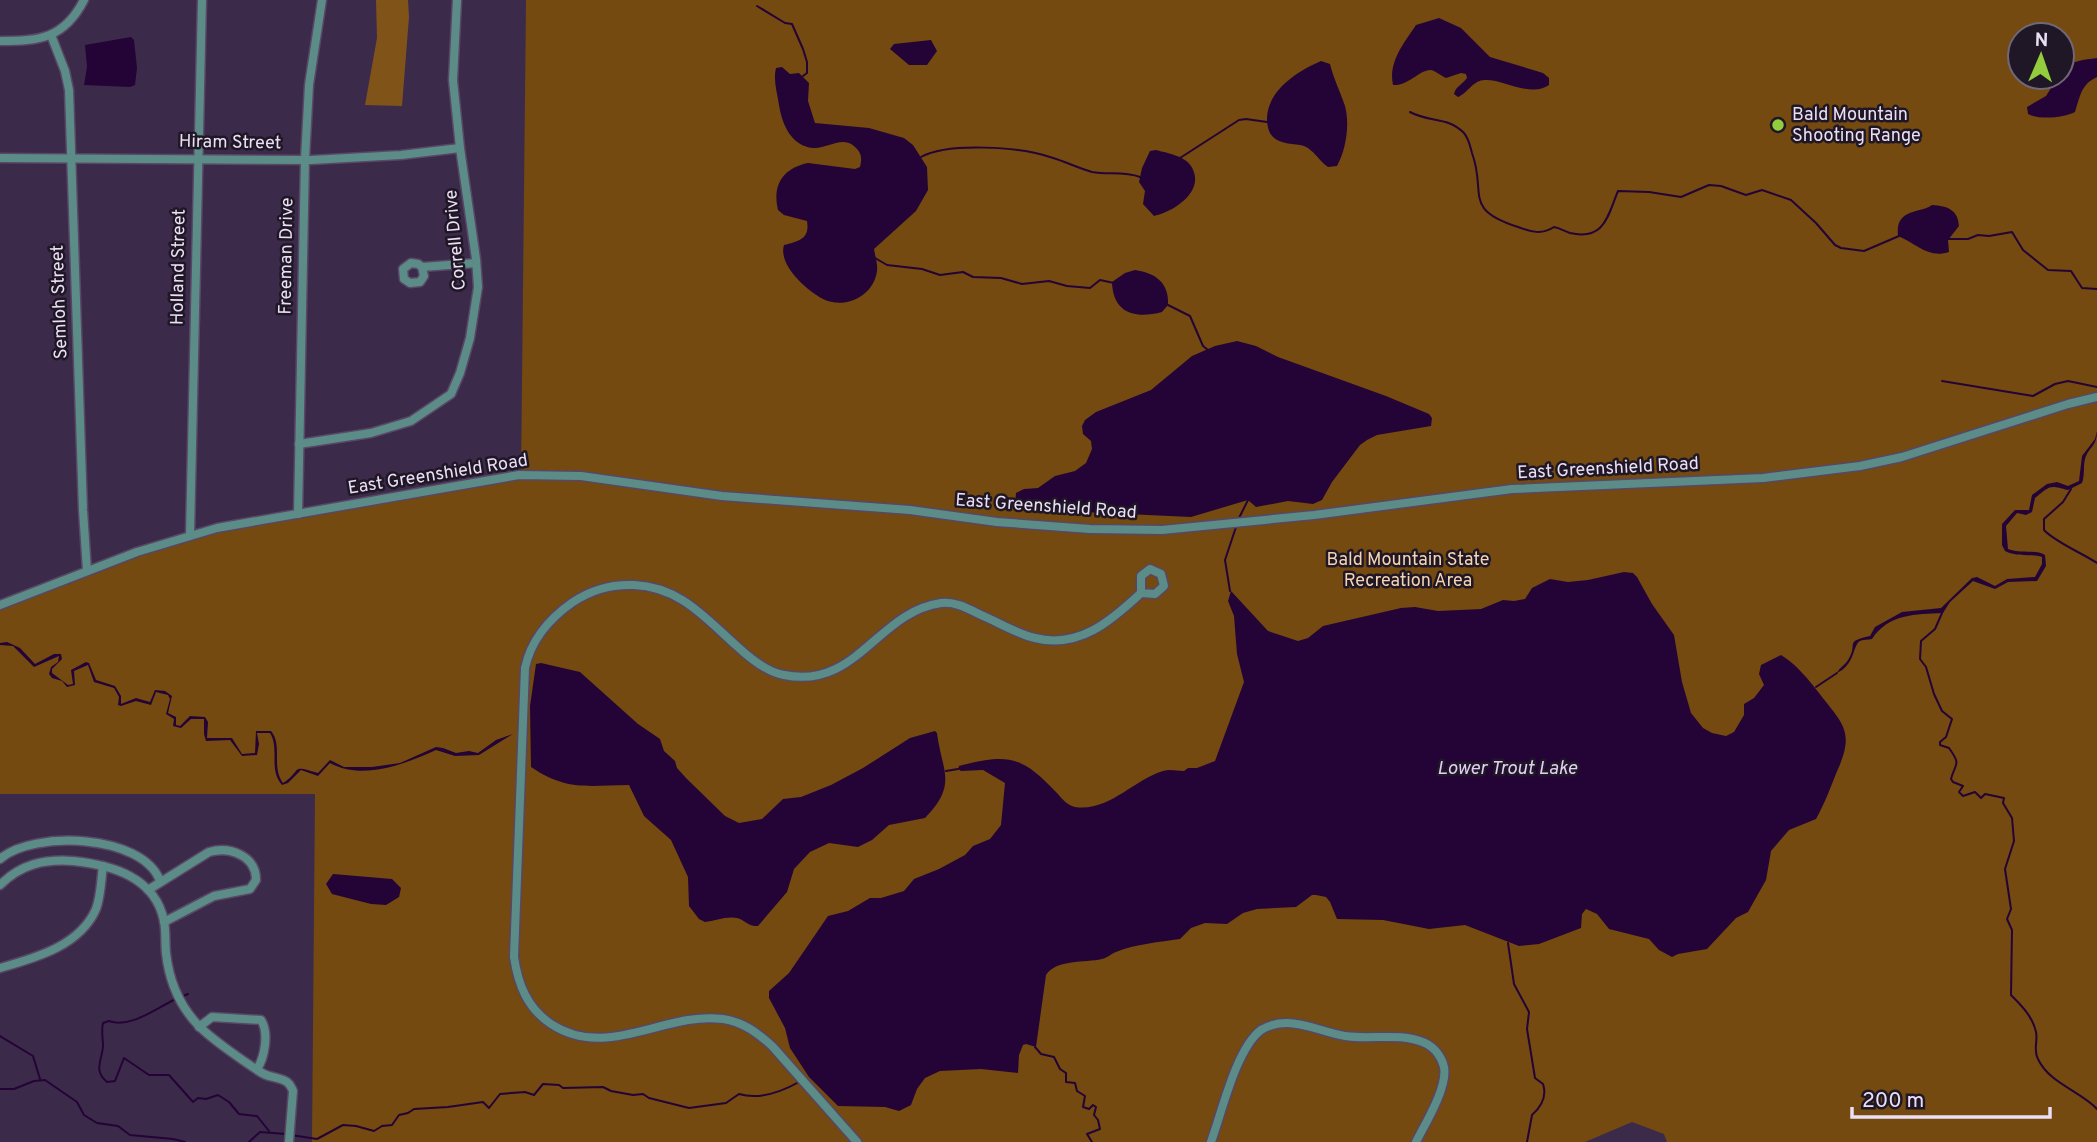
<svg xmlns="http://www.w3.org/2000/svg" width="2097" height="1142" viewBox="0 0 2097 1142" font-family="Overpass,sans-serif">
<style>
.green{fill:#744a10;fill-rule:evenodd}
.forest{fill:#805419}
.water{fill:#240436}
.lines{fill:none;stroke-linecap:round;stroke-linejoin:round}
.stream{stroke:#240436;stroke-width:2}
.street-casing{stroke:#584765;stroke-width:11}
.street{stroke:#5c8c88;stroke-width:8}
.poi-dot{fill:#93cd3d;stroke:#1f1725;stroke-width:2.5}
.labels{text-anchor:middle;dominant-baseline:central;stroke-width:5;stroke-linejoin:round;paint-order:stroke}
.poi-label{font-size:18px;fill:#eadff4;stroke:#1f1725;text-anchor:start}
.street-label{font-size:18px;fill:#eadff4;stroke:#1f1725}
.park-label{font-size:18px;fill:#f4d4b1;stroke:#1f1725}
.water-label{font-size:19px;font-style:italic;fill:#e3cdf5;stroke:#1f1725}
</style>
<rect width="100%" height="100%" fill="#3c2a4a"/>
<path class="green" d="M526 0H2097V1142H1667L1664 1134 1632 1122 1585 1142H312L315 794H0V610L191 537 521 478ZM2020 35H2062V77H2020Z"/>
<path class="forest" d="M376 0H408L409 17 402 106 365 105 377 38Z"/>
<g class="water">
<path d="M1439 18 1461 28 1490 57 1543 73 1549 78V85C1531 98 1503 79 1485 80 1473 80 1468 93 1458 97L1454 94C1456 86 1462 85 1467 78L1466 74 1461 73 1446 78C1441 76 1436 71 1431 70 1420 69 1409 86 1393 85 1388 62 1404 43 1416 25Z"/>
<path d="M131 37 134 40 137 68 135 85 130 87 84 85 87 67 85 45Z"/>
<path d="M931 40 937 51 927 65H909L890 49 894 44Z"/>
<path d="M2097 58V77C2081 84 2080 97 2075 112 2064 118 2039 120 2028 114L2027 107 2046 96 2058 77H2062V71C2071 60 2084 60 2097 58Z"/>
<path d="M1321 61 1330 64C1334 80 1340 91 1345 106 1350 124 1346 150 1337 166L1328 167C1319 161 1314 150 1304 146 1294 143 1281 145 1273 137 1268 132 1267 124 1267 117 1269 89 1298 71 1321 61Z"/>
<path d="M782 67 790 74 799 73 809 83 808 101 815 123 869 128 904 138 913 145 927 167 928 190 916 211 874 249C875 256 878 264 877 271 874 296 845 310 823 299 806 290 778 265 784 245 799 241 810 239 807 221L784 215 778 210C772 185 783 168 808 163L855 169 860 167C862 159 862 153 855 147 842 135 828 149 813 148 791 146 782 124 779 105 777 92 773 80 776 68Z"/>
<path d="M1156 150C1167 153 1185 156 1191 166 1207 191 1173 212 1154 216L1143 204 1145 191 1139 182 1142 168 1150 151Z"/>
<path d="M1932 205C1948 206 1958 210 1959 226L1948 240 1949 252C1928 259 1916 243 1898 236 1895 208 1919 214 1932 205Z"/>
<path d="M1135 270C1156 273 1169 283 1168 305L1162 312C1136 319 1113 314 1112 282L1125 273Z"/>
<path d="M1237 341 1256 346 1278 357 1386 396 1429 414 1432 418 1431 426 1377 435 1367 440 1360 445 1332 482 1322 500 1313 504 1288 501 1256 507 1248 500 1191 517 1039 510 1015 504 1016 493 1024 489 1038 488 1055 476 1075 471 1086 463 1092 449 1091 441 1083 434 1082 426 1085 420 1096 412 1151 390 1192 356 1215 346Z"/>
<path d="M2097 431C2097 447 2089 446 2085 459 2083 467 2085 475 2082 483L2068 490C2049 485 2051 485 2035 498L2032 512 2026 515 2017 513 2006 526 2008 549C2021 554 2035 549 2045 555L2046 566 2037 581 2008 582 1995 589 1973 581 1950 602 1943 613C1916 614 1888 614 1872 639 1868 640 1864 639 1860 641 1853 644 1855 665 1837 673 1839 668 1845 665 1848 660 1859 643 1843 642 1870 636L1875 627 1902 612 1941 608 1972 578 1977 577 1995 586 2007 579 2035 577 2042 564V557C2032 553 2019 558 2005 551L2002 545V524L2015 510H2029L2032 495 2047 484 2057 482 2068 486 2079 481 2082 456 2095 439Z"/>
<path d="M1624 572 1633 573 1637 577 1652 604 1674 635 1682 682 1691 713 1703 728 1712 733 1726 736 1734 732 1744 715V704L1754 698 1764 685 1759 674 1761 665 1781 655C1795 663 1809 680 1819 693 1842 723 1855 731 1838 769 1831 786 1825 803 1816 819L1789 830 1771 851 1766 880 1748 912 1736 918 1707 949 1678 954 1672 957 1659 950 1649 939 1609 929 1597 914 1586 909 1582 914 1581 928 1539 944 1519 946 1465 925 1429 929 1383 920 1337 919 1330 902 1326 897 1316 895H1312L1296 907 1257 909 1243 913 1227 924 1205 923 1191 928 1180 939C1160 942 1135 944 1116 952 1111 954 1107 958 1102 959 1085 963 1056 959 1046 975L1036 1047 1026 1044 1023 1045 1019 1055 1018 1073 981 1069 940 1071 925 1078 917 1089 911 1105 899 1111 885 1107 838 1106 809 1077 790 1048 785 1028 769 998V991L789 973 828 916 848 911 870 898H881L904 891 914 879 939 869 965 855 973 846 990 839 1001 825 1005 783 983 770 961 771 958 769 959 766C1007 754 1021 755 1055 791 1061 797 1066 805 1075 807 1109 812 1133 780 1163 771 1170 769 1177 771 1184 771L1188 768H1197L1215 761 1244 682 1237 654 1234 616 1228 601 1231 591 1268 631 1298 641 1308 638 1323 626 1401 608 1415 607 1438 611 1481 609 1503 600 1514 601 1525 599 1532 588 1550 579 1568 582 1588 580Z"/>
<path d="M7 642 20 648 35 664 54 654H61L62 659 52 669V673L68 685 73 684 71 670 86 662 89 663 96 680 115 686 121 696V704L136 698 150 702 155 690 165 691 172 696 168 713 176 717V725L180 726 190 716 205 717 208 722 207 738H232L242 754 255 753 256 731H271C283 745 271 767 283 783 303 770 289 764 318 773L330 760 344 767H372L400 763 436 747 443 748 456 753 469 751 478 753 496 740 513 734 479 755 455 756 436 750C405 764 363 781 330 763L318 776 301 770 288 783 282 785C268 769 280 749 270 733H257L259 744 257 755 242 756 230 740 206 741 204 734V719H191L181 728 173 726 174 719 166 714 170 699 168 695 156 692 151 705 136 701 121 706 118 705 119 697 114 688 94 682 88 665 74 671 75 685 67 687 62 681 52 678 49 674 51 667 58 662 59 656 34 667 13 646 0 645V643Z"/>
<path d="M541 663 580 672 638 724 660 739 664 751 675 761 677 768 686 778 725 816 739 823 762 819 783 799 801 797 831 785 863 768 910 738 935 731 937 733C942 772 958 784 925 818L889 825 872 840 858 847 829 843 810 852 794 869 787 892 758 926C750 926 749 924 742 920 731 914 716 921 705 922L699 919 689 906 688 877 671 840 644 816 629 785C589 785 568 792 531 767L530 706 536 664Z"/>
<path d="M333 874 392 879 401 888 399 897 386 905 371 904 332 894 326 884Z"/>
</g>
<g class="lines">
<g class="stream">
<path d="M757 6 785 23 792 24 803 49 807 62V73L803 76"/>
<path d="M1410 112C1430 123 1447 116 1464 133 1469 139 1470 146 1472 153 1487 194 1462 209 1518 227 1531 232 1542 235 1554 227 1560 228 1564 231 1570 233 1605 241 1608 215 1618 191L1649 192 1681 197 1709 185 1721 186 1746 195 1762 190 1791 200 1816 223 1835 245 1841 248 1864 251 1899 236"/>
<path d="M921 157C948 142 1020 147 1050 157 1064 161 1078 168 1092 172 1108 175 1124 171 1140 177"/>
<path d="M1180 158 1239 120 1246 119 1267 122"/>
<path d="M1945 239H1968L1978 235 1989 236 2012 232 2023 250 2048 270 2071 271 2082 288 2097 289"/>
<path d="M875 258 887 265 922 269 940 275 963 272 973 277 1001 278 1022 284 1049 281 1067 286 1090 288 1100 280 1114 283"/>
<path d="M1168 305 1190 316 1203 346 1208 350"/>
<path d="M1942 381 2033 396 2055 384 2068 381 2097 387"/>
<path d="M2071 489 2063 502 2044 519V530C2055 542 2082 553 2097 563"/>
<path d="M1239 518 1249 498"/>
<path d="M1230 591 1225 560 1236 527"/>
<path d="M1942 613 1935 629 1921 641 1920 659 1926 667 1934 694 1942 711 1952 719 1946 737 1940 742V745L1949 748C1962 766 1955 763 1951 779L1953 782 1963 786 1959 792 1963 796 1975 792 1981 798 1985 794 2004 798 2003 803 2012 818 2014 841 2005 869 2011 909 2007 919 2012 930 2011 995C2021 1005 2033 1017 2036 1032 2038 1041 2033 1050 2038 1059 2049 1083 2080 1091 2097 1109"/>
<path d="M1816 687 1837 673"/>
<path d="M946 771 958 769"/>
<path d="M1508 943 1514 984 1529 1012 1527 1029 1535 1078 1543 1084C1547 1096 1541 1107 1532 1115L1527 1142"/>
<path d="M181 997 188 994"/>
<path d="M176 999C156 1008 130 1029 109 1021L103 1023C101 1031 103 1038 103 1046 102 1061 93 1070 107 1082L115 1081 124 1058 149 1075H169L193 1102 198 1098 206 1099 218 1095 229 1102 239 1114 257 1116 269 1131"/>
<path d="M0 1036 33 1056 40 1079"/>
<path d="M1035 1047 1041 1054 1054 1057 1060 1069 1066 1073V1082L1075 1083 1077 1091 1085 1096 1083 1107 1089 1109 1093 1105 1096 1107 1094 1115 1098 1120 1100 1129 1087 1134 1092 1142"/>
<path d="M0 1089H14L34 1081 45 1080 77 1102 84 1115 97 1123 118 1126 130 1135 173 1139 185 1142"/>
<path d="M291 1135 317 1139 343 1125 356 1126 374 1131 382 1126 392 1125 399 1115 408 1113 414 1109 448 1107 483 1102 489 1108 500 1094 525 1092 534 1095 543 1084 559 1085 563 1088 603 1087 611 1091 633 1095 643 1094 649 1098 689 1108 726 1103 739 1094C759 1100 781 1092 799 1082"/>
<path d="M249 1142 260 1132 286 1134"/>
</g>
<defs>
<g id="street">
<path d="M51 35 65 71 69 90 83 510 87 571"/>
<path d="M0 41C39 41 64 39 84 0"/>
<path d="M0 158 311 160 401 155 460 148"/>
<path d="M422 267 424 276 420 282 410 283 404 279 403 269 411 263 418 264 422 267 476 263"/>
<path d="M299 444 371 433 411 421 451 394 460 373 470 338 478 287 476 259 460 148 453 80 457 0"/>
<path d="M298 514 305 159 309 85 322 0"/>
<path d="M190 535 202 0"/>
<path d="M1150 569 1161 574 1164 586 1155 594 1141 593V576Z"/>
<path d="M0 605 137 552 217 528 519 475 581 476 722 496 910 510 997 522 1090 529 1162 530 1314 515 1512 489 1763 478 1860 466 1902 457 2068 404 2097 397"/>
<path d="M0 859C33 830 143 834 160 881"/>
<path d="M0 885C21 864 44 859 73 861 112 865 155 877 164 921 166 931 165 943 166 953 169 980 179 1005 198 1025 210 1038 246 1063 262 1073 270 1078 280 1077 287 1082 291 1085 291 1087 293 1091L289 1142"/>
<path d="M148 890 209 852C230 846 256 856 256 880L250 889 214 896 164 922"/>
<path d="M0 968C35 958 80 946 96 909 101 896 101 880 103 866"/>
<path d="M199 1027 212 1017 261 1020C269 1032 265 1057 257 1069"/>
<path d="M857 1142 773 1047C759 1034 744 1022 723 1019 665 1011 607 1061 551 1024 527 1008 518 984 514 957L525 668C531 640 550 618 573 602 591 590 612 584 634 585 681 587 706 619 739 648 752 660 767 672 784 675 857 690 877 612 941 603 955 601 969 609 981 615 998 622 1017 634 1035 638 1079 649 1111 621 1141 593"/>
<path d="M1211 1142C1222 1112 1236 1049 1261 1030 1269 1025 1278 1023 1287 1023 1306 1023 1326 1033 1345 1036 1372 1040 1399 1032 1425 1043 1434 1047 1442 1057 1444 1067 1448 1087 1425 1124 1416 1142"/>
</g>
</defs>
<use href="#street" class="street-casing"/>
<use href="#street" class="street"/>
</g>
<circle class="poi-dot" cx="1778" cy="125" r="7"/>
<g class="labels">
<g class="poi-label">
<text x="1792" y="115">Bald Mountain<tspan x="1792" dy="21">Shooting Range</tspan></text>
</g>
<g class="street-label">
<text transform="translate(230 143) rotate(1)">Hiram Street</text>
<text transform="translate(456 240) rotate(-95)">Correll Drive</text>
<text transform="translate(287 256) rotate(-89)">Freeman Drive</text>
<text transform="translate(179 267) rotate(-89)">Holland Street</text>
<text transform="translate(60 302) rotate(-92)">Semloh Street</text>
<text transform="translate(1608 469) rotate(-3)">East Greenshield Road</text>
<text transform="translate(438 475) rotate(-9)">East Greenshield Road</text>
<text transform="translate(1046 507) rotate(4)">East Greenshield Road</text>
</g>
<g class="park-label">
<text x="1408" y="560">Bald Mountain State<tspan x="1408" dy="21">Recreation Area</tspan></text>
</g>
<g class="water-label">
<text x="1507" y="769">Lower Trout Lake</text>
</g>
</g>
<g transform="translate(2041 56) rotate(2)"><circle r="33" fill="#1f1725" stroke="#706778" stroke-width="2"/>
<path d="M0-5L12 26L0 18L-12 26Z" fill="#93cd3d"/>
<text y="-10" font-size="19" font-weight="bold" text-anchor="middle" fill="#eadff4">N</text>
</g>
<path d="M1852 1107v10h198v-10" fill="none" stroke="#eadff4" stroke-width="3.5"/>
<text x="1862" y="1107" font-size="21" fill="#eadff4" stroke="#1f1725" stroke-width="5" paint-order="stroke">200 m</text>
</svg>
